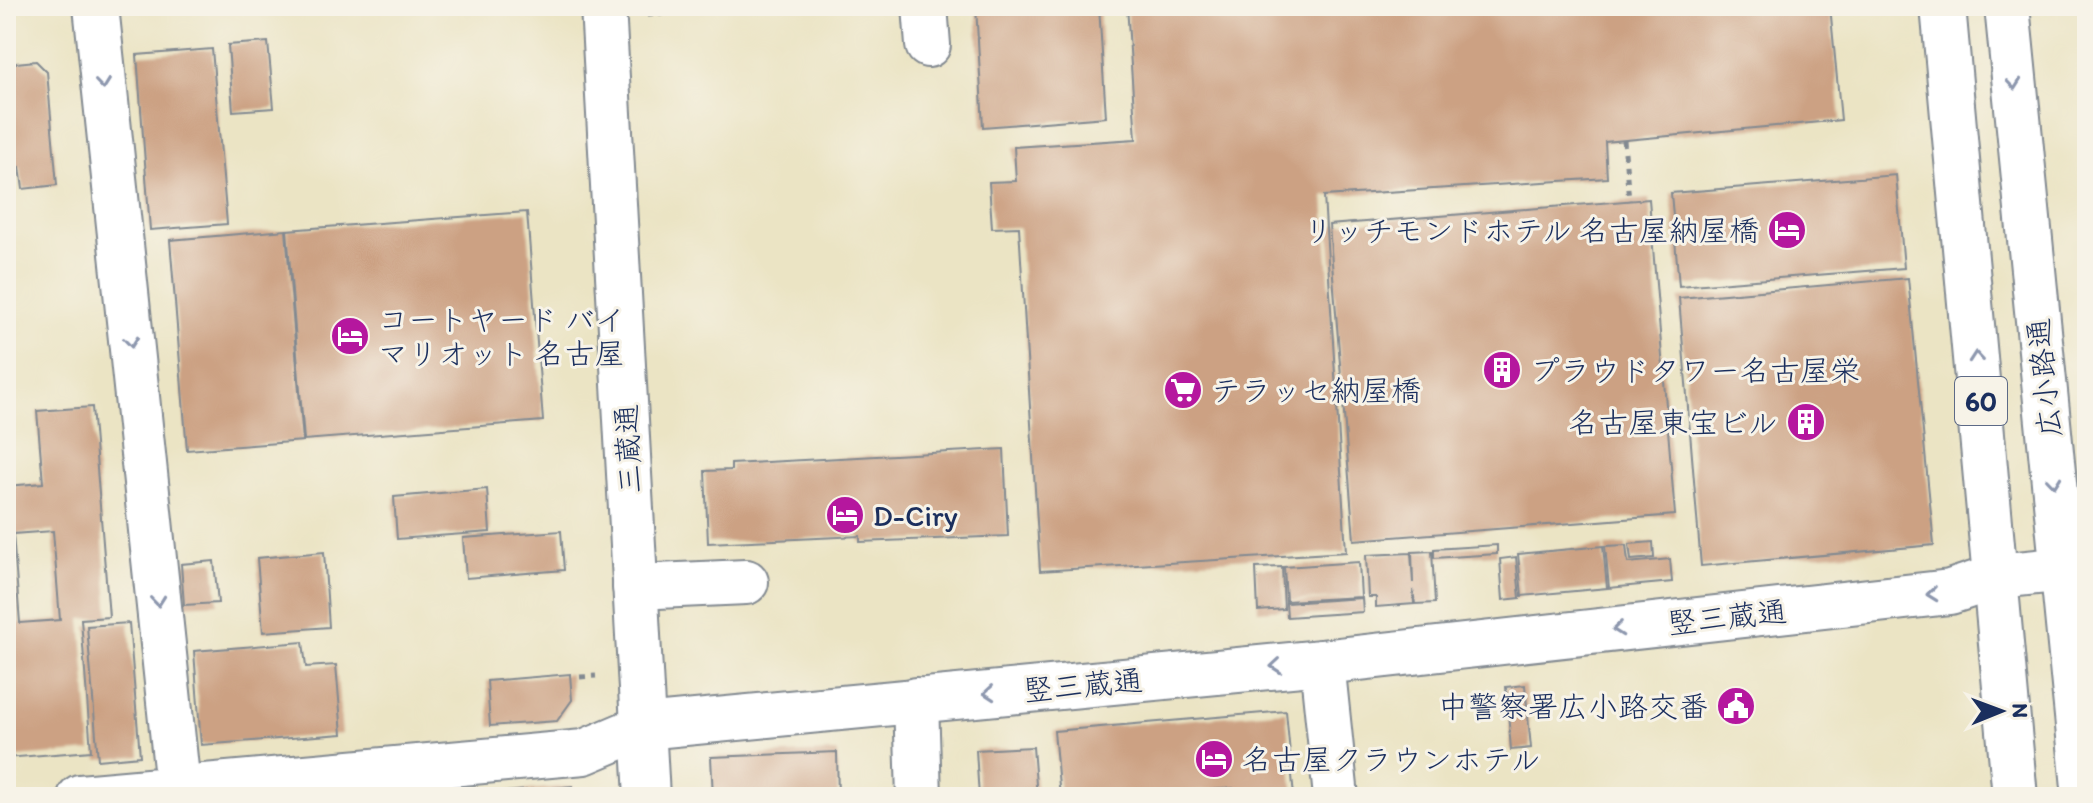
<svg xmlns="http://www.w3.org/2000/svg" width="2093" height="803" viewBox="0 0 2093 803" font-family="Itim,'Klee One',sans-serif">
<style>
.building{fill:#cca183;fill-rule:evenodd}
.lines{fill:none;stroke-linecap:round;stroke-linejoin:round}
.minor-casing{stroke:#838a91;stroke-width:48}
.major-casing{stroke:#838a91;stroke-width:48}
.path{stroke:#838a91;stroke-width:5;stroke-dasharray:6 6;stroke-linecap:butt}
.minor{stroke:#fff;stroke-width:44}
.major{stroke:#fff;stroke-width:44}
.oneway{stroke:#8d97ae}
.labels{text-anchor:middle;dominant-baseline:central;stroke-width:6;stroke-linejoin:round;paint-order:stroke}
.shield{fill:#f7f3e8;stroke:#5d6a87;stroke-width:2}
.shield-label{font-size:28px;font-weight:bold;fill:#1b2f5e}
.poi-label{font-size:30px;fill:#1b2f5e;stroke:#f7f3e8;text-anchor:start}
.street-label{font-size:30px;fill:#1b2f5e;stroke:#f7f3e8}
</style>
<rect width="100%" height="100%" fill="#f7f3e8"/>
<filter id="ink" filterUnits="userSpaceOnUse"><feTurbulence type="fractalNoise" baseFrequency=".0125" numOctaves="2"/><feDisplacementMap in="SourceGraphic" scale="16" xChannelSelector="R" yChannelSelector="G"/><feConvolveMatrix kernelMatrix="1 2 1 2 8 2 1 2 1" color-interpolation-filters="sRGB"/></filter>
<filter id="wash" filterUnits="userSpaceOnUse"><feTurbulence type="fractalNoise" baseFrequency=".006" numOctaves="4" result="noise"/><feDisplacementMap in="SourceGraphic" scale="32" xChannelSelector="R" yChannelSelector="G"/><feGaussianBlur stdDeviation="1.8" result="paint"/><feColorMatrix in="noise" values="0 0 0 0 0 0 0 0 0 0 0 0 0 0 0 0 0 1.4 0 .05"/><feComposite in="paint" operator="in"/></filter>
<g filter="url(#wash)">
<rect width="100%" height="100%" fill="#ebe4c4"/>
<g id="blocks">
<g class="building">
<path d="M976 6H1099L1106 117 983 127Z"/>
<path d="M1127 6H1830L1841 120 1605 142 1607 178 1324 196 1346 552 1040 571 1019 227 992 228 989 182 1016 181 1014 147 1136 139Z"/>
<path d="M268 42 274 108 233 111 228 45Z"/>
<path d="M212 49 227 224 150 230 137 55Z"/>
<path d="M36 61 47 72 57 185 23 189 20 167 6 169V64Z"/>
<path d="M1896 175 1904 268 1679 286 1671 193Z"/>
<path d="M1649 199 1675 515 1354 540 1329 225Z"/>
<path d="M527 212 543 421 304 440 287 230Z"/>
<path d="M286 230 303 441 187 450 170 240Z"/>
<path d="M1908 278 1934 545 1701 566 1679 298Z"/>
<path d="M92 407 109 617 81 619 91 751 6 758V486L43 483 37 411ZM53 531 60 620 20 623 13 534Z"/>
<path d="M1004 449 1008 536 860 542V536L708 543 705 471 731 470V464Z"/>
<path d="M487 489 490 532 397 539 394 497Z"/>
<path d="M561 531 564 570 466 578 463 538Z"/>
<path d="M1653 542 1654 558 1631 560 1629 544Z"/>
<path d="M1497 545V554L1434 558V549Z"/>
<path d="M1626 545 1628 563 1670 559 1672 582 1609 588 1605 546Z"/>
<path d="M1603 546 1607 588 1522 596 1518 554Z"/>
<path d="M1432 551 1435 603 1415 604 1413 590 1414 604 1376 607V597H1368L1366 555 1411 553 1413 583 1412 552Z"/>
<path d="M324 552 329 627 263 632 257 558Z"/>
<path d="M1516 557 1520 598 1503 600 1500 559Z"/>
<path d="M214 561 218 603 184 605 181 564Z"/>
<path d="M1359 562 1361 597 1286 601 1284 567Z"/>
<path d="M1282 567 1284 609 1258 611 1256 568Z"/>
<path d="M1362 598 1363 612 1287 617 1286 603Z"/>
<path d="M129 623 140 756 98 760 87 626Z"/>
<path d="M303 642 306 667 336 665 342 734 201 745 194 651Z"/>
<path d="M570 674 572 700 557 721 490 726 487 681Z"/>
<path d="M1525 685 1531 748 1511 750 1506 687Z"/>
<path d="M1286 711 1294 797H1234L1233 788 1126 797H1060L1054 731Z"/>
<path d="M1033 747 1037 797H979L976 750Z"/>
<path d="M837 752 838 797H713L711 757Z"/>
<path d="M573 786 574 797H472V795Z"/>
</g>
</g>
</g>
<g filter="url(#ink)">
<use href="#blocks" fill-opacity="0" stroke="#838a91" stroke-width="2"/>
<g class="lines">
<defs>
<g id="minor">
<path d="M96 6 179 797"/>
<path d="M603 6 647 797"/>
<path d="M925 6 928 45"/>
<path d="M635 587 746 582"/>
<path d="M1322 662 1336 797"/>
<path d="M916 700 919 797"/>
<path d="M80 797 584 752 643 727 1322 662 1950 592 1998 576 2087 567"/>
</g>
<g id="major">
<path d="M1943 6 2015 797"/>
<path d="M2007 6 2085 797"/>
</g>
</defs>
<use href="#minor" class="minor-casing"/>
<use href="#major" class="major-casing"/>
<g class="path">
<path d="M647 15 662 14"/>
<path d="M1624 140 1629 201"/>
<path d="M580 677 596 676"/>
</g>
<use href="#minor" class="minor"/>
<use href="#major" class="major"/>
</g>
<defs><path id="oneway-chevron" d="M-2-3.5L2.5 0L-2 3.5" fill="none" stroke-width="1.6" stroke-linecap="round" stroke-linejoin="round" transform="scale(2)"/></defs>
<g class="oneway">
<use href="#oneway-chevron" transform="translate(103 84) rotate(84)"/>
<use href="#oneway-chevron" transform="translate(2014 84) rotate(84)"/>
<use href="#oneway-chevron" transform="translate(131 342) rotate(84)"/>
<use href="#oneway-chevron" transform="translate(1976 357) rotate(-95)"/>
<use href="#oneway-chevron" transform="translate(2054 482) rotate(84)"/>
<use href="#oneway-chevron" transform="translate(1932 594) rotate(174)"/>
<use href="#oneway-chevron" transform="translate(158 601) rotate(84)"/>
<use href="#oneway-chevron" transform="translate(1618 629) rotate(174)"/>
<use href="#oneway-chevron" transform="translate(1276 666) rotate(175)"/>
<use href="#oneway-chevron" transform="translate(989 693) rotate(175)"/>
</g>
</g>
<defs>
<symbol id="hotel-disc" viewBox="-11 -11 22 22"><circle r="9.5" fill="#b5179e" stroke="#f7f3e8"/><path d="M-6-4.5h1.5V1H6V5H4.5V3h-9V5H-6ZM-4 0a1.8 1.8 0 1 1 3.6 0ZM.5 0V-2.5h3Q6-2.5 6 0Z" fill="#fff"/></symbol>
<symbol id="building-disc" viewBox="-11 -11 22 22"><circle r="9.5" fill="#b5179e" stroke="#f7f3e8"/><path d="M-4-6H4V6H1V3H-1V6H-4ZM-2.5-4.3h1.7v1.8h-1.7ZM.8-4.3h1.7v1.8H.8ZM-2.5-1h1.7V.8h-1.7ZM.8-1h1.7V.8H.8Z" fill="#fff"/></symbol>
<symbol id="supermarket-disc" viewBox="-11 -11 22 22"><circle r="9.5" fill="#b5179e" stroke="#f7f3e8"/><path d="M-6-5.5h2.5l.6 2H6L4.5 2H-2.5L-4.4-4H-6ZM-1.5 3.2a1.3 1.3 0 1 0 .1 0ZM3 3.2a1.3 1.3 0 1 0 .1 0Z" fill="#fff"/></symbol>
<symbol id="civic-disc" viewBox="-11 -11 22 22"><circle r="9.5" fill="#b5179e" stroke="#f7f3e8"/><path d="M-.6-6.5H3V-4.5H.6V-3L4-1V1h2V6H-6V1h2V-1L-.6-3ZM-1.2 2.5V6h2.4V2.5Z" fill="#fff"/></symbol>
</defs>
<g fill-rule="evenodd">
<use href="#hotel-disc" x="1765" y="208" width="44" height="44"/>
<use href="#hotel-disc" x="328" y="314" width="44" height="44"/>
<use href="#building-disc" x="1480" y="348" width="44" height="44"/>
<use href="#supermarket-disc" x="1161" y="368" width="44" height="44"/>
<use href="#building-disc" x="1784" y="400" width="44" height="44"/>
<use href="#hotel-disc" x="823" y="493" width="44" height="44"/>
<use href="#civic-disc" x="1714" y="684" width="44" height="44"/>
<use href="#hotel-disc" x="1192" y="737" width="44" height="44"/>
</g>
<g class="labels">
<rect class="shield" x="1955" y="377" width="52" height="48" rx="6"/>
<g class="shield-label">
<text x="1981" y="401">60</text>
</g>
<g class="poi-label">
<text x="1759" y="230" text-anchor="end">リッチモンドホテル 名古屋納屋橋</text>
<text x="378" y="319">コートヤード バイ<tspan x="378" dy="34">マリオット 名古屋</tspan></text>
<text x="1530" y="370">プラウドタワー名古屋栄</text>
<text x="1211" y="390">テラッセ納屋橋</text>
<text x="1778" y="422" text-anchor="end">名古屋東宝ビル</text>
<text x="873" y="515">D-Ciry</text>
<text x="1708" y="706" text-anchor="end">中警察署広小路交番</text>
<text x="1242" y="759">名古屋クラウンホテル</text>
</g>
<g class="street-label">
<text transform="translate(2044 378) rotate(-96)">広小路通</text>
<text transform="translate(628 449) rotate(-93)">三蔵通</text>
<text transform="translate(1727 617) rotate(-6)">竪三蔵通</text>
<text transform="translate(1083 685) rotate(-5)">竪三蔵通</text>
</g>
</g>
<rect width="2093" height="803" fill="none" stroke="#f7f3e8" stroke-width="32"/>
<g transform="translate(2001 711) rotate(89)" stroke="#f7f3e8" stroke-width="6" paint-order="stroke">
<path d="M0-6L14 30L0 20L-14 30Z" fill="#1b2f5e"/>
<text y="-12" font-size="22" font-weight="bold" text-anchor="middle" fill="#1b2f5e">N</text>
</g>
</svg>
